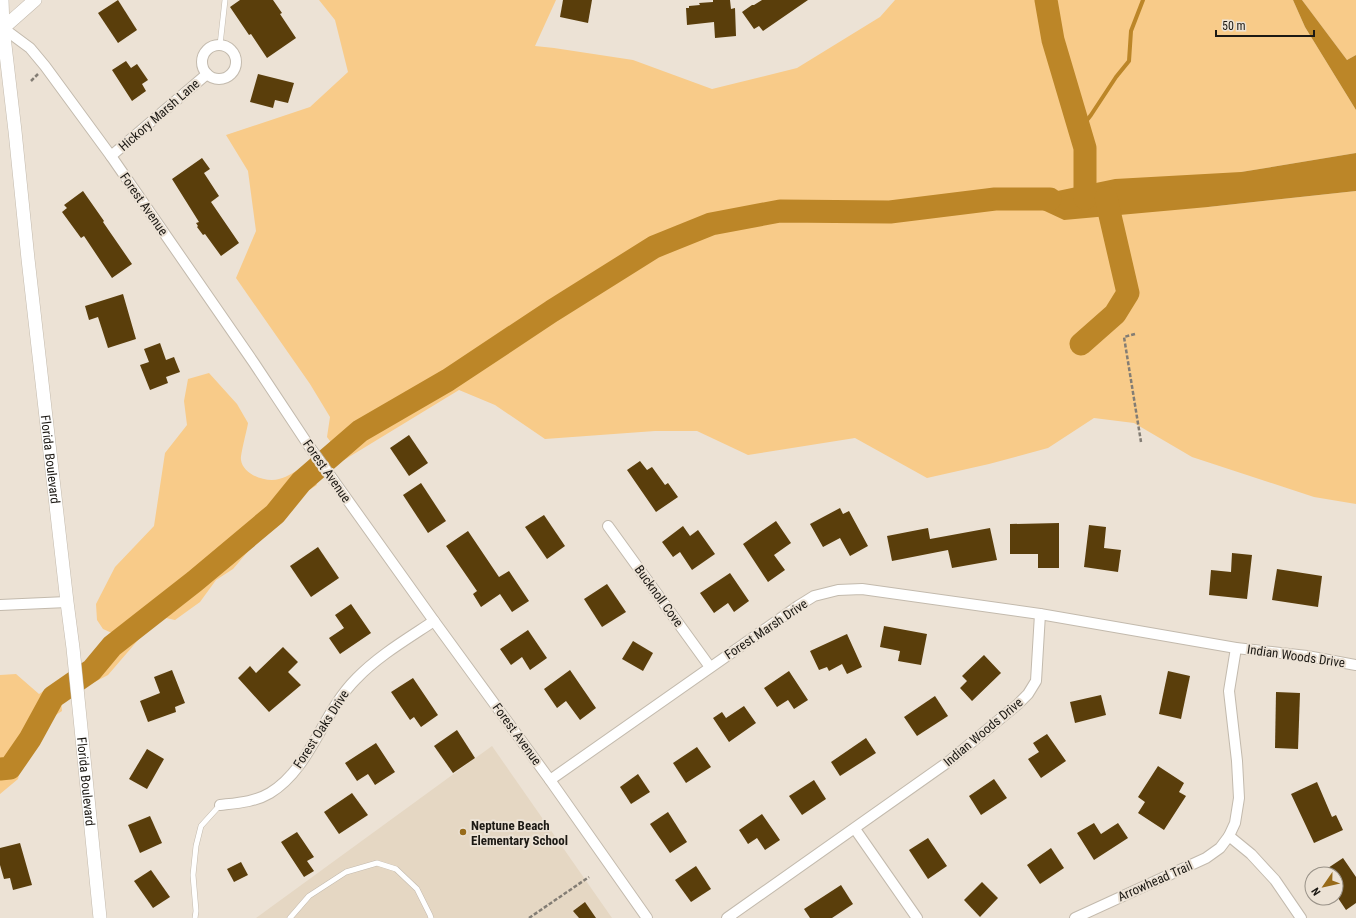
<svg xmlns="http://www.w3.org/2000/svg" width="1356" height="918" viewBox="0 0 1356 918" font-family="'Roboto Condensed',sans-serif">
<style>
.built{fill:#e5d7c3}
.green{fill:#f8cb89}
.water{fill:#bc8628}
.lines{fill:none;stroke-linecap:round;stroke-linejoin:round}
.stream{stroke:#bc8628;stroke-width:4}
.river{stroke:#bc8628;stroke-width:23}
.building{fill:#5a3e0b}
.service-casing{stroke:#c3baad;stroke-width:6}
.minor-casing{stroke:#c3baad;stroke-width:12}
.tertiary-casing{stroke:#c3baad;stroke-width:14}
.path{stroke:#837d74;stroke-width:2.5;stroke-dasharray:4 2;stroke-linecap:butt}
.service{stroke:#fff;stroke-width:5}
.minor{stroke:#fff;stroke-width:10}
.tertiary{stroke:#fff;stroke-width:13}
.poi-dot{fill:#976a19;stroke:#ece2d5;stroke-width:1.5}
.labels{text-anchor:middle;dominant-baseline:central;stroke-width:4;stroke-linejoin:round;paint-order:stroke}
.street-label{font-size:13px;fill:#1c1914;stroke:#ece2d5}
.poi-label{font-size:13px;font-weight:bold;fill:#1c1914;stroke:#ece2d5;text-anchor:start}
</style>
<rect width="100%" height="100%" fill="#ece2d5"/>
<path class="built" d="M492 746 612 918H256Z"/>
<g class="green">
<path d="M319 0H556L535 46 554 48 633 60 712 89 797 68 880 17 895 0H1293L1305 27 1356 110V153L1241 172 1208 207 1356 191V504L1314 497 1192 457 1134 423 1094 418 1048 448 989 464 927 478 855 438 748 455 697 431H655L545 439 495 405 459 390 344 460 327 437 330 417 310 384 236 278 256 231 248 171 226 135 310 107 348 72 335 20Z"/>
<path d="M1302 0H1356V55L1347 60Z"/>
<path d="M209 373 237 404 248 423C247 430 240 456 241 460 243 475 267 483 279 479 288 477 297 470 305 466L317 485 292 501 287 517 277 527 256 542 233 569 216 580 200 602 175 620 166 618 151 625 108 675 91 684 89 658 112 633 103 629 97 620 96 604 115 567 154 526 165 453 187 425 184 401 188 379Z"/>
<path d="M16 674 39 694 59 681 62 711 45 722 27 754 21 767 18 779 0 794V675Z"/>
</g>
<g class="water">
<path d="M1293 0H1302L1347 60 1356 55V110L1305 27Z"/>
<path d="M1356 153V191L1208 207 1064 220 1019 199 1115 179 1241 172Z"/>
</g>
<g class="lines">
<path class="stream" d="M1080 129 1091 115 1116 77 1129 61 1131 31 1143 0"/>
<g class="river">
<path d="M1046 0 1053 40 1085 148V198"/>
<path d="M1081 344 1115 314 1128 293 1106 198"/>
<path d="M0 769 10 768 30 739 53 697 92 670 112 646 195 581 275 514 301 482 360 431 448 380 552 311 654 247 711 224 780 211 890 212 995 199H1050"/>
</g>
</g>
<g class="building">
<path d="M118 0 137 30 118 43 98 13Z"/>
<path d="M240 0H273L282 13 280 14 296 38 267 58 251 34 249 35 230 7Z"/>
<path d="M563 0H592L588 23 560 17Z"/>
<path d="M713 0H730L731 9 735 8 736 36 715 38 714 22 687 25 686 8H689V6L700 5 699 3 713 2Z"/>
<path d="M762 0H808L763 31 759 26 754 29 742 12 752 5H754Z"/>
<path d="M126 61 131 68 137 64 148 80 142 84 146 91 132 101 112 70Z"/>
<path d="M258 74 294 83 288 103 275 100 273 108 250 102Z"/>
<path d="M202 158 210 169 204 173 219 196 211 202 239 243 221 256 205 234 203 235 197 227 198 226 196 223 199 222 172 179Z"/>
<path d="M83 191 104 221 103 222 132 264 112 278 84 236 81 238 62 212 67 208 64 205Z"/>
<path d="M123 294 136 339 108 348 98 317 89 320 85 306Z"/>
<path d="M160 343 166 360 174 357 180 372 166 377 168 383 150 390 140 365 149 362 144 349Z"/>
<path d="M409 435 428 463 409 476 390 448Z"/>
<path d="M640 461 647 470 652 467 665 485 668 483 678 497 656 512 627 470Z"/>
<path d="M421 483 446 521 428 533 403 495Z"/>
<path d="M840 508 843 514 849 511 868 546 850 556 840 538 823 547 810 524Z"/>
<path d="M544 515 565 546 547 559 525 527Z"/>
<path d="M776 521 791 543 774 555 785 570 768 582 743 544Z"/>
<path d="M1059 523V568H1038V554H1010V524Z"/>
<path d="M1089 525 1106 527 1104 548 1121 550 1118 572 1084 567Z"/>
<path d="M683 526 690 536 698 530 715 554 692 570 680 552 673 557 662 542Z"/>
<path d="M928 528 930 539 990 528 997 560 952 568 948 550 892 561 887 536Z"/>
<path d="M468 531 499 577 509 571 529 601 512 612 500 594 481 607 473 594 477 591 446 546Z"/>
<path d="M318 547 339 578 311 597 290 566Z"/>
<path d="M1232 553 1252 555 1247 599 1209 595 1211 570 1231 572Z"/>
<path d="M1277 569 1322 576 1318 607 1272 600Z"/>
<path d="M730 573 749 601 734 612 728 603 714 613 700 593Z"/>
<path d="M607 584 626 612 602 627 584 599Z"/>
<path d="M351 604 371 633 340 654 329 638 344 628 335 615Z"/>
<path d="M884 626 927 634 921 665 898 661 900 651 880 647Z"/>
<path d="M528 630 547 658 530 670 522 657 511 665 500 649Z"/>
<path d="M847 634 862 667 847 674 842 664 829 671 827 667 819 670 810 651Z"/>
<path d="M633 641 653 653 643 671 622 659Z"/>
<path d="M283 647 298 662 288 672 301 685 269 712 238 678 250 666 256 673Z"/>
<path d="M984 655 1001 673 972 701 960 688 967 681 962 676Z"/>
<path d="M172 670 185 703 175 707 176 712 148 722 140 701 160 693 154 677Z"/>
<path d="M570 670 596 708 580 720 566 701 557 708 544 689Z"/>
<path d="M789 671 808 700 794 709 788 700 777 707 764 688Z"/>
<path d="M1168 671 1190 676 1181 719 1159 714Z"/>
<path d="M413 678 438 715 421 727 414 717 410 720 391 692Z"/>
<path d="M1276 692 1300 693 1298 749 1275 748Z"/>
<path d="M1101 695 1106 715 1075 723 1070 702Z"/>
<path d="M935 696 948 716 917 736 904 717Z"/>
<path d="M744 706 756 723 729 742 713 718 722 712 726 718Z"/>
<path d="M457 730 475 758 453 773 434 746Z"/>
<path d="M1047 734 1066 761 1041 778 1028 759 1039 752 1033 743Z"/>
<path d="M866 738 876 753 840 776 831 762Z"/>
<path d="M376 743 395 772 375 785 368 774 357 781 345 763Z"/>
<path d="M697 747 711 767 686 783 673 763Z"/>
<path d="M147 749 164 759 147 789 129 779Z"/>
<path d="M1158 766 1184 783 1179 792 1186 796 1164 830 1138 813 1145 802 1138 797Z"/>
<path d="M638 774 650 792 631 804 620 787Z"/>
<path d="M994 779 1007 798 981 815 969 796Z"/>
<path d="M814 780 826 799 802 815 789 796Z"/>
<path d="M1317 782 1332 817 1336 815 1343 830 1314 843 1291 794Z"/>
<path d="M352 793 368 815 339 834 324 812Z"/>
<path d="M668 812 687 842 670 853 650 824Z"/>
<path d="M762 814 780 840 765 850 757 838 748 844 739 830Z"/>
<path d="M150 816 162 843 140 853 128 825Z"/>
<path d="M1094 823 1101 834 1118 823 1128 838 1094 860 1077 833Z"/>
<path d="M297 832 314 857 307 861 314 871 304 877 281 842Z"/>
<path d="M928 838 947 866 928 879 909 850Z"/>
<path d="M20 843 32 885 13 890 10 878 4 879 0 865V848Z"/>
<path d="M1051 848 1064 868 1040 884 1027 865Z"/>
<path d="M1343 858 1356 877V903L1346 910 1336 895V874H1319Z"/>
<path d="M241 862 248 875 234 882 227 869Z"/>
<path d="M696 866 711 889 691 902 675 880Z"/>
<path d="M151 870 170 897 153 908 134 881Z"/>
<path d="M982 882 998 898 980 917 964 900Z"/>
<path d="M841 885 853 904 832 918H810L804 909Z"/>
<path d="M585 902 596 918H579L573 911Z"/>
</g>
<g class="lines">
<defs>
<g id="service">
<path d="M220 45 225 0"/>
<path d="M195 918 196 911 193 875 196 846 201 826 220 805"/>
<path d="M290 918 309 896 346 872 377 863 396 869 417 889 430 915 431 918"/>
</g>
<g id="minor">
<path d="M3 28 30 48 45 66 111 156 254 363 309 446 434 621 550 780 647 918"/>
<circle cx="219" cy="62" r="17"/>
<path d="M111 156 207 74"/>
<path d="M608 526 710 667"/>
<path d="M0 605 67 602"/>
<path d="M550 780 798 606 814 596 838 590 862 589 1040 614 1236 648 1307 656 1356 665"/>
<path d="M220 805C237 803 255 802 270 793 311 768 322 713 356 679 378 656 407 639 434 621"/>
<path d="M855 829 917 918"/>
<path d="M1229 836 1251 854 1275 880 1301 918"/>
<path d="M727 918 948 762 1018 704 1028 694 1036 681 1040 614"/>
<path d="M1075 918 1206 858 1220 848 1229 836 1235 823 1239 798 1237 761 1229 691 1236 648"/>
</g>
<g id="tertiary">
<path id="s1" d="M2 0 3 28 15 131 28 259 67 602 73 648 100 918"/>
<path d="M0 31 35 0"/>
</g>
</defs>
<use href="#service" class="service-casing"/>
<use href="#minor" class="minor-casing"/>
<use href="#tertiary" class="tertiary-casing"/>
<g class="path">
<path d="M31 81 38 74"/>
<path d="M1135 334 1124 337 1141 442"/>
<path d="M529 918 589 877"/>
</g>
<use href="#service" class="service"/>
<use href="#minor" class="minor"/>
<use href="#tertiary" class="tertiary"/>
</g>
<circle class="poi-dot" cx="463" cy="832" r="4"/>
<g class="labels">
<g class="street-label">
<text transform="translate(159 115) rotate(-41)">Hickory Marsh Lane</text>
<text transform="translate(144 204) rotate(55)">Forest Avenue</text>
<text stroke="none"><textPath href="#s1" startOffset="462">Florida Boulevard</textPath></text>
<text transform="translate(327 471) rotate(55)">Forest Avenue</text>
<text transform="translate(659 596) rotate(54)">Bucknoll Cove</text>
<text transform="translate(766 629) rotate(-34)">Forest Marsh Drive</text>
<text transform="translate(1296 656) rotate(8)">Indian Woods Drive</text>
<text transform="translate(321 729) rotate(-57)">Forest Oaks Drive</text>
<text transform="translate(983 732) rotate(-40)">Indian Woods Drive</text>
<text transform="translate(517 734) rotate(54)">Forest Avenue</text>
<text stroke="none"><textPath href="#s1" startOffset="786">Florida Boulevard</textPath></text>
<text transform="translate(1155 881) rotate(-24)">Arrowhead Trail</text>
</g>
<g class="poi-label">
<text x="471" y="825">Neptune Beach<tspan x="471" dy="15">Elementary School</tspan></text>
</g>
</g>
<g transform="translate(1324 886) rotate(236)"><circle r="19" fill="#ece2d5" stroke="#999288"/>
<path d="M0-3L7 15L0 10L-7 15Z" fill="#976a19"/>
<text y="-6" font-size="11" font-weight="bold" text-anchor="middle" fill="#1c1914">N</text>
</g>
<path d="M1216 30v6h98v-6" fill="none" stroke="#1c1914" stroke-width="2"/>
<text x="1222" y="30" font-size="12" fill="#1c1914" stroke="#ece2d5" stroke-width="3" paint-order="stroke">50 m</text>
</svg>
